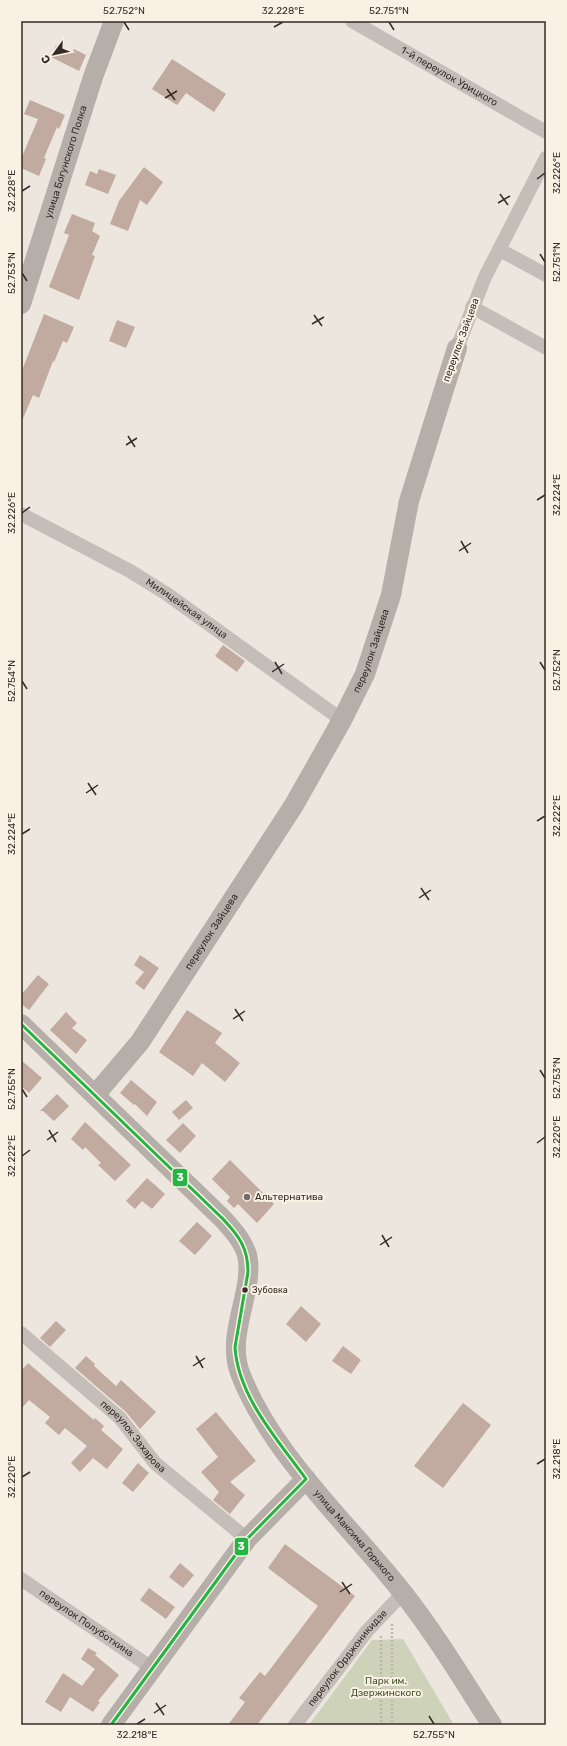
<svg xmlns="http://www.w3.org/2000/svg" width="567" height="1746" viewBox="0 0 567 1746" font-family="Rubik,sans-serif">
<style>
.green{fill:#cdd2b8}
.building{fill:#c1aa9f}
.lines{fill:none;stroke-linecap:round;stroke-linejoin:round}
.path{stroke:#beb7b0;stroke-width:2.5;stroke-dasharray:2 2;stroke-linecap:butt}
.street{stroke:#c5beb8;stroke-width:14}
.secondary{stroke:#b6aea8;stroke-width:20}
.bus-1-casing{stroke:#faf1e5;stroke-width:6}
.bus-1{stroke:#23b442;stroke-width:3}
.ticks{fill:none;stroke:#362b26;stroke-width:1.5}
.poi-dot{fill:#766c67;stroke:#faf1e5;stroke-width:1.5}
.bus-dot{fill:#362b26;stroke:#faf1e5;stroke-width:1.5}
.labels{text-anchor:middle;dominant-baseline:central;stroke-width:4;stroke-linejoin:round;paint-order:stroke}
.bus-label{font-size:9px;fill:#362b26;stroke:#faf1e5;text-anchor:start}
.street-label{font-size:10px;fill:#362b26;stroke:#faf1e5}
.poi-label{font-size:10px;fill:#362b26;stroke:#faf1e5;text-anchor:start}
.park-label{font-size:10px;fill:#445529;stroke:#faf1e5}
.line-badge{stroke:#faf1e5;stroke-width:1.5}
.badge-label{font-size:11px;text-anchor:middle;font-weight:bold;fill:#fff}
.neatline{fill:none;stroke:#362b26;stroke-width:1.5}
.ticks-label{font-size:10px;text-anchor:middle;fill:#362b26}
</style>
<rect width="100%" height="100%" fill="#ece6df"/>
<path class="green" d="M403 1639 454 1725H309L372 1640Z"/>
<g class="building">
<path d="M56 45 72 53 74 49 86 55 79 71 51 57Z"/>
<path d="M172 59 226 94 214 112 186 93 177 105 152 89Z"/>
<path d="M30 100 65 115 59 129 57 127 44 158 46 159 39 176 21 168V159L38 119 24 114Z"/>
<path d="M144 167 163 182 147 205 140 200 128 231 110 224 119 201Z"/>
<path d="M99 169 116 175 108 194 85 185 90 171 97 174Z"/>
<path d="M72 214 95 223 92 231 100 236 92 255 95 256 79 300 49 287 69 235 64 233Z"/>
<path d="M44 314 74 327 67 343 63 341 54 362 53 361 39 398 33 395 21 423V373Z"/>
<path d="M117 320 135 327 126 348 109 341Z"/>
<path d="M223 645 245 661 237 672 215 656Z"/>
<path d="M140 955 159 968 144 990 135 983 144 972 134 965Z"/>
<path d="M38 975 49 984 29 1010 21 1004V995Z"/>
<path d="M187 1010 222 1033 215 1043 240 1063 225 1082 202 1063 193 1076 159 1052Z"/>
<path d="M66 1012 77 1023 72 1028 87 1040 76 1054 50 1030Z"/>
<path d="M21 1060 42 1078 29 1093 21 1086Z"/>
<path d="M131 1080 157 1102 147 1116 135 1104 134 1105 120 1093Z"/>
<path d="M57 1094 69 1106 54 1121 43 1111H40Z"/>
<path d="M186 1100 193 1108 179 1120 172 1112Z"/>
<path d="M85 1122 131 1165 115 1181 98 1165 101 1163 85 1147 83 1150 71 1139Z"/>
<path d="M183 1123 196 1136 180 1153 166 1140Z"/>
<path d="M230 1160 274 1204 257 1223 238 1204 234 1208 227 1201 230 1197 212 1179Z"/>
<path d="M147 1178 165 1194 152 1209 142 1201 135 1209 126 1201Z"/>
<path d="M197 1222 212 1236 195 1255 179 1241Z"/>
<path d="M301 1306 321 1324 306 1342 286 1324Z"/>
<path d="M56 1321 66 1330 50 1347 40 1338Z"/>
<path d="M343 1346 361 1360 351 1374 332 1361Z"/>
<path d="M86 1356 95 1364 94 1366 116 1386 121 1380 156 1412 140 1429 126 1412 75 1368Z"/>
<path d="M28 1363 94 1420 95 1418 104 1426 101 1430 123 1449 107 1469 93 1458 80 1472 71 1463 87 1446 65 1428 59 1435 45 1423 50 1417 29 1400 21 1409V1371Z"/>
<path d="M463 1403 491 1425 443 1488 414 1466Z"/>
<path d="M216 1412 256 1461 230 1482 245 1495 230 1514 213 1500 219 1492 201 1472 218 1457 196 1429Z"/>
<path d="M138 1463 149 1473 133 1492 122 1483Z"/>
<path d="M285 1544 355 1596 257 1725H228L245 1702 239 1698 260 1672 265 1676 318 1606 268 1568Z"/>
<path d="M180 1563 194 1575 183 1588 169 1577Z"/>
<path d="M149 1588 175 1607 166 1619 140 1600Z"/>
<path d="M88 1648 97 1653 95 1655 119 1675 98 1701 100 1702 93 1712 70 1697 61 1712 45 1702 63 1673 82 1686 95 1669 81 1659Z"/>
</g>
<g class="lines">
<g class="path">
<path d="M392 1624V1725"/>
<path d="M381 1636V1725"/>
</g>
<g class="street">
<path id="s1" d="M352 21 546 132"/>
<path d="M500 250 546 275"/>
<path d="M472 307 546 348"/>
<path d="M457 348 485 277 546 158"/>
<path id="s2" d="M21 514 130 571 167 594 342 720"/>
<path id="s3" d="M21 1333 120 1418 155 1463 247 1539"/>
<path id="s4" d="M21 1579 152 1668"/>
<path id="s5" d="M295 1725 367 1631 403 1593"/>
</g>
<g class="secondary">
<path id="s6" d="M21 304 93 77 114 21"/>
<path id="s7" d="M21 1024 223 1219C233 1230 246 1244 248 1260 252 1296 226 1335 240 1373 272 1456 349 1524 403 1593 436 1635 463 1680 492 1725"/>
<path id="s8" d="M95 1095 140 1042 294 805 342 720 365 674 391 595 409 501 457 348"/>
<path d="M111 1725 247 1539 306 1479"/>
</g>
<defs>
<path id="bus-1" d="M21 1024 223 1219C239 1236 248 1248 248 1272L235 1347C238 1397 278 1440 306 1479L247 1539 111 1725"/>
</defs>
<use href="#bus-1" class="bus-1-casing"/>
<use href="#bus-1" class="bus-1"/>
</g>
<path class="ticks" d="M124 22 129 30M389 22 394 30M274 27 283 22M167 89 175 100M165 98 177 91M537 179 545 173M22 191 30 186M500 194 508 205M498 203 510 196M540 254 545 262M22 273 27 281M314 315 322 326M312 324 324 317M128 436 135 447M126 445 137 438M537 500 545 495M22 513 30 507M461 541 468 553M459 551 471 543M275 662 282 674M540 662 545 670M272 672 284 664M22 681 27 689M88 783 96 795M86 793 98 785M537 821 545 816M22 834 30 829M421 888 429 900M419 898 431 890M235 1009 243 1021M233 1019 245 1011M540 1070 545 1078M22 1089 27 1097M49 1130 56 1142M47 1140 58 1132M537 1143 545 1137M22 1156 30 1150M382 1235 389 1247M380 1245 392 1237M196 1356 203 1368M193 1366 205 1358M537 1464 545 1459M22 1477 30 1472M342 1582 350 1594M340 1592 352 1584M156 1703 164 1715M154 1713 166 1705M429 1716 434 1724M137 1724 145 1719"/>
<circle class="poi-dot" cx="247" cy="1197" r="4"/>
<circle class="bus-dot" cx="245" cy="1290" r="3.5"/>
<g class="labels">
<g class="bus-label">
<text x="252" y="1290">Зубовка</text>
</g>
<g class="street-label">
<text stroke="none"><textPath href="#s1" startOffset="112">1-й переулок Урицкого</textPath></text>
<text stroke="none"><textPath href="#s6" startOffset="149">улица Богунского Полка</textPath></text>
<text transform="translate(461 340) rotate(-70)">переулок Зайцева</text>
<text stroke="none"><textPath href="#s2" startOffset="191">Милицейская улица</textPath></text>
<text stroke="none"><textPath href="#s8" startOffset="525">переулок Зайцева</textPath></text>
<text stroke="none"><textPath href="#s8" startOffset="201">переулок Зайцева</textPath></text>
<text stroke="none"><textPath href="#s3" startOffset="153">переулок Захарова</textPath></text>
<text stroke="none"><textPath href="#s7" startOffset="644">улица Максима Горького</textPath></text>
<text stroke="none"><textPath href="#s4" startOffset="79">переулок Полуботкина</textPath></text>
<text stroke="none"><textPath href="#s5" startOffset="85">переулок Орджоникидзе</textPath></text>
</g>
<g class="poi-label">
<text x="255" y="1197">Альтернатива</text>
</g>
<g class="park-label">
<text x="386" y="1681">Парк им.<tspan x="386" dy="12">Дзержинского</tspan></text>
</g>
</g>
<g class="line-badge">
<rect x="172" y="1168" width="16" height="19" rx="4" fill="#23b442"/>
<rect x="234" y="1537" width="15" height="19" rx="4" fill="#23b442"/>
</g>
<g class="badge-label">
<text x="180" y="1181">3</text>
<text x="241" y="1550">3</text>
</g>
<rect width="567" height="1746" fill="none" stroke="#faf1e5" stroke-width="44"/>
<g transform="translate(54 54) rotate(237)" stroke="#faf1e5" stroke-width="3" paint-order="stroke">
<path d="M0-3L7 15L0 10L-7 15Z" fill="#362b26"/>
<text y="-6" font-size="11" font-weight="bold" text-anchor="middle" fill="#362b26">С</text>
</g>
<rect x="22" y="22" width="523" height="1702" class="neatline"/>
<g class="ticks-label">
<text x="124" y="14">52.752°N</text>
<text x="283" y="14">32.228°E</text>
<text x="389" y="14">52.751°N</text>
<text transform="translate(556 173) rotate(-90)" y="4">32.226°E</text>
<text transform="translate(11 191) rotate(-90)" y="4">32.228°E</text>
<text transform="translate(556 262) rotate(-90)" y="4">52.751°N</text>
<text transform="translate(11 273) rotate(-90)" y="4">52.753°N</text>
<text transform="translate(556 495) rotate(-90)" y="4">32.224°E</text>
<text transform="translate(11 513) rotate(-90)" y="4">32.226°E</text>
<text transform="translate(556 670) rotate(-90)" y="4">52.752°N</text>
<text transform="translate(11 681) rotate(-90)" y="4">52.754°N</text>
<text transform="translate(556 816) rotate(-90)" y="4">32.222°E</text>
<text transform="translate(11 834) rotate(-90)" y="4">32.224°E</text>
<text transform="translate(556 1078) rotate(-90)" y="4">52.753°N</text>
<text transform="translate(11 1089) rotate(-90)" y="4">52.755°N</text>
<text transform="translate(556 1137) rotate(-90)" y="4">32.220°E</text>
<text transform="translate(11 1156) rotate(-90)" y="4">32.222°E</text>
<text transform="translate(556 1459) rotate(-90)" y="4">32.218°E</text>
<text transform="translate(11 1477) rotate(-90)" y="4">32.220°E</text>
<text x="137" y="1738">32.218°E</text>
<text x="434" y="1738">52.755°N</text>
</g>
</svg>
